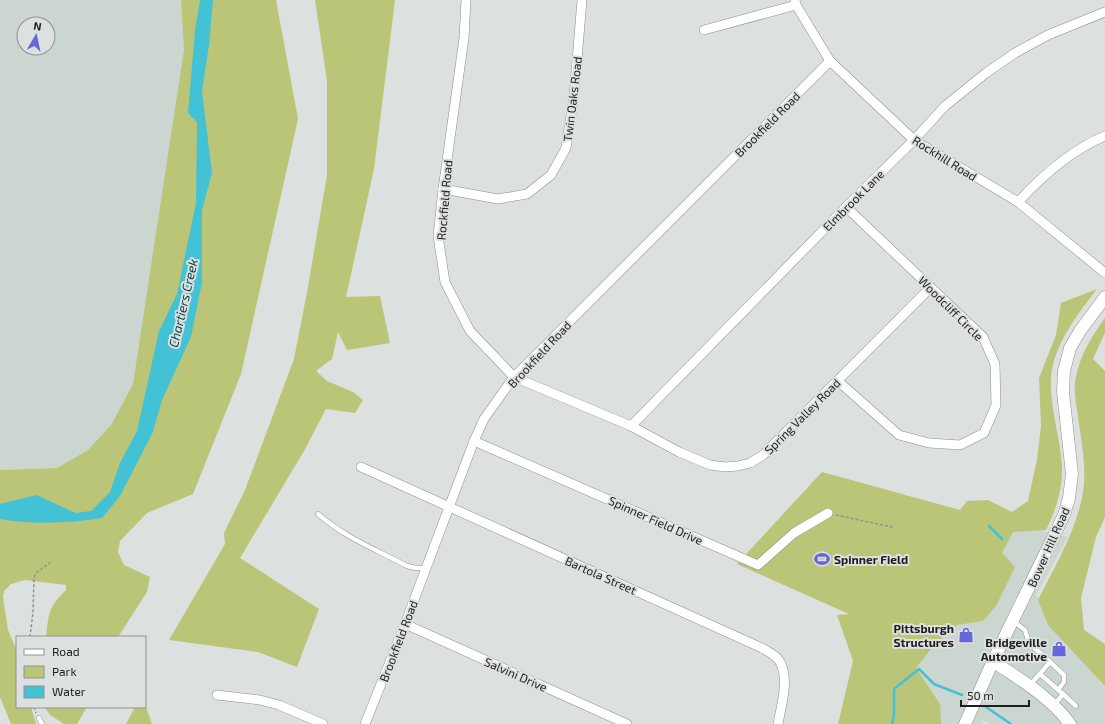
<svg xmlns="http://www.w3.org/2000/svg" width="1105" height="724" viewBox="0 0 1105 724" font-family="'Exo 2',sans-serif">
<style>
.built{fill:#cad6cf;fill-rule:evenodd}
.green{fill:#bbc577}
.water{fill:#43c2d5}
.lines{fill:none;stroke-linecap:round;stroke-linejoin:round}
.stream{stroke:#43c2d5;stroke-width:2.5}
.lane-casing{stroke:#8b8f8c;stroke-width:5.5}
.street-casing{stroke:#8b8f8c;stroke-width:10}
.secondary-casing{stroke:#8b8f8c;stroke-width:13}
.path{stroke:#909391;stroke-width:1.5;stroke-dasharray:3 2;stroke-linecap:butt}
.lane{stroke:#fff;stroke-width:4.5}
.street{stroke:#fff;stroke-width:9}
.secondary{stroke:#fff;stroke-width:12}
.labels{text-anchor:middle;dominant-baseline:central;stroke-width:4;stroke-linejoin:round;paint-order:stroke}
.street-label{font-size:12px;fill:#1d1f1e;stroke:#dce0de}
.poi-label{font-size:12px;font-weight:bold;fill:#1d1f1e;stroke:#dce0de;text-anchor:end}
.water-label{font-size:13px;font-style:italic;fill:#023e46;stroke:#dce0de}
</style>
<rect width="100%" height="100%" fill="#dce0de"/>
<g class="built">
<path d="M0 0H181L184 50 167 197 133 384 111 425 88 450 57 468 0 470ZM24 24H48V48H24Z"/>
<path d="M979 516 1068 537 1036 595 1105 680V724H989L983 720 982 724H898L915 644Z"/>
</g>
<g class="green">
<path d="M181 0H276L298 119 241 374 193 494 147 513 120 541 118 552 124 565 150 577 147 592 118 637H46C49 613 48 608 66 590V585L25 580 11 584 4 591 3 597 8 630 17 651V707H31L36 724H11L0 697V470L57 468 88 450 111 425 133 384 184 50Z"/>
<path d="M315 0H395L374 169 346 297 380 296 390 343 347 350 338 332 332 359 316 371 327 381 353 392 363 400 355 413 326 409 304 451 240 558 319 609 297 667 258 652 169 640 225 544 224 533 245 490 294 359 308 287 327 175V81Z"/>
<path d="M1097 289C1077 315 1052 347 1051 380 1050 409 1060 437 1062 465 1063 488 1056 510 1046 530L1013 532 1002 553 1015 567 996 606 983 621 957 625 934 645 916 668 940 704 941 724H838L853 661 837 615 849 614 737 564 822 472 960 510 967 501 988 500 1012 512 1028 501 1037 460 1041 426 1039 378 1056 335 1061 303Z"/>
<path d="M1105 318V333L1093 359 1105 371V517L1096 537 1081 598 1084 630 1105 644V686L1048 625 1038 600C1055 566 1077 530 1083 492 1087 467 1081 441 1078 416 1076 404 1073 390 1076 377 1080 355 1092 336 1105 318Z"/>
<path d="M145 704 152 724H126L135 707H145Z"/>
<path d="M44 707H87L77 724H64L50 715Z"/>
</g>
<path class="water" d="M200 0H213L209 45 202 91 212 173 202 210V282L191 337 162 400 153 432 120 496 102 518C69 523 33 525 0 519V504L36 495 76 513 91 511 110 492 120 463 137 431 159 331 177 294 196 203 197 122 188 113 195 30Z"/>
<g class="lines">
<g class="stream">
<path d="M989 526 1002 539"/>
<path d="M986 707 1011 724"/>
<path d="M892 724 894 715V689L919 669 934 684 962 695"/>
</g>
<defs>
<g id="lane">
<path d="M318 514C344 537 377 550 407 566L416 568H426"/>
<path d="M1013 621 1025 630 1029 643 1050 662 1030 685"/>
<path d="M1050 662 1064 675V682L1058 690"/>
<path d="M1040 674 1063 694 1054 705"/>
<path d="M1063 694 1076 706"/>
<path d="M39 718 42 724"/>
</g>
<g id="street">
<path d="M466 0 464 38 443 189 438 236 445 282 470 331 514 377 631 426 679 452 710 465 725 467 738 466 750 463 762 456 930 288"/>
<path d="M795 0 796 5 830 61 914 140 1018 202 1105 273"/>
<path d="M704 30 796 5"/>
<path d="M443 189 498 199 527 194 551 175 566 148 574 96 582 0"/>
<path d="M1018 202C1042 176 1071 150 1105 136"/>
<path d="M838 381 899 435 929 443 960 445 984 433 996 405 995 364 983 337 846 207"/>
<path d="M631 426 846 207 914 140 945 106 986 73 1015 53 1048 35 1105 12"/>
<path d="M474 441 758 565 794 533 828 513"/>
<path d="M361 467 762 648C769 652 778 656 781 664 789 682 781 706 778 724"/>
<path d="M405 624 627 724"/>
<path d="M217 695 260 700 279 705 323 724"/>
<path d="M365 724 405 624 474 441 484 419 514 377 830 61"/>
</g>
<g id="secondary">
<path d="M993 661C1020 680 1051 697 1070 724"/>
<path d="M965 724 993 661 1064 515 1069 498 1072 474 1063 392 1064 371 1070 348 1080 331 1105 297"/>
</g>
</defs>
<use href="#lane" class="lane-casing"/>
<use href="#street" class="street-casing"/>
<use href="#secondary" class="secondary-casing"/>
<g class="path">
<path d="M836 515 892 527V524"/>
<path d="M30 637 33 612 34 578 36 573 51 562"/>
<path d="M34 707 36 713"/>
</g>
<use href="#lane" class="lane"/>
<use href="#street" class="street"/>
<use href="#secondary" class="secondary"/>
</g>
<defs>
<symbol id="stadium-bare" viewBox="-9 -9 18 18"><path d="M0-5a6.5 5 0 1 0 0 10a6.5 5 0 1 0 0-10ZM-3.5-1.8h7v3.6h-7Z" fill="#6766df" stroke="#dce0de" stroke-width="2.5" paint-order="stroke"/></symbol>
<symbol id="shop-bare" viewBox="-9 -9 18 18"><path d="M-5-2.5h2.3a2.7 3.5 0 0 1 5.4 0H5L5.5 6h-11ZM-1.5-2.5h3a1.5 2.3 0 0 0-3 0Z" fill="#6766df" stroke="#dce0de" stroke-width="2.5" paint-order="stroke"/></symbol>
</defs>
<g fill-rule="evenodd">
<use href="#stadium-bare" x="811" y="548" width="22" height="22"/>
<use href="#shop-bare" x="955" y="624" width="22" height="22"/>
<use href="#shop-bare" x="1048" y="638" width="22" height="22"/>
</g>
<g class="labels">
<g class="street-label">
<text transform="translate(572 99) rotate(-83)">Twin Oaks Road</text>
<text transform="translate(767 124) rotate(-45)">Brookfield Road</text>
<text transform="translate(945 158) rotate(32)">Rockhill Road</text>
<text transform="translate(444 200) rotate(-85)">Rockfield Road</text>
<text transform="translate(853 200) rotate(-45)">Elmbrook Lane</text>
<text transform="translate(951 308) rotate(45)">Woodcliff Circle</text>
<text transform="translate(539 354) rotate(-47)">Brookfield Road</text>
<text transform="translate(802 416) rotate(-45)">Spring Valley Road</text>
<text transform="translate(656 520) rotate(24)">Spinner Field Drive</text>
<text transform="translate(1048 547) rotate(-66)">Bower Hill Road</text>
<text transform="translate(601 575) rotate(24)">Bartola Street</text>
<text transform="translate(398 641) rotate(-69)">Brookfield Road</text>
<text transform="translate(516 674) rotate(24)">Salvini Drive</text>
</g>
<g class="poi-label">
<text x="834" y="559" text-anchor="start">Spinner Field</text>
<text x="954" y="628">Pittsburgh<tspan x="954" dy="14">Structures</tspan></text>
<text x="1047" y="642">Bridgeville<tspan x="1047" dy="14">Automotive</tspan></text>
</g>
<g class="water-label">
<text transform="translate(183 303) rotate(-77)">Chartiers Creek</text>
</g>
</g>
<rect x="16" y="636" width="130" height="72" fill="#dce0de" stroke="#909391"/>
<rect x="24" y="649" width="20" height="6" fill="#ffffff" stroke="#909391"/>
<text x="52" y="656" font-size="12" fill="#1d1f1e">Road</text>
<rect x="24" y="666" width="20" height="12" fill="#bbc577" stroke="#909391"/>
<text x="52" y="676" font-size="12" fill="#1d1f1e">Park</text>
<rect x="24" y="686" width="20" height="12" fill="#43c2d5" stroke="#909391"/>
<text x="52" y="696" font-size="12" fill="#1d1f1e">Water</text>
<g transform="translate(36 36) rotate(9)"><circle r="19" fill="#dce0de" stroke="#909391"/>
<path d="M0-3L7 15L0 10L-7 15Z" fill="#6766df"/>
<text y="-6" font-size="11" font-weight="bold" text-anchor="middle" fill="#1d1f1e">N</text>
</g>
<path d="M961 700v6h68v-6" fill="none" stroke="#1d1f1e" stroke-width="2"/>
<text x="967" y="700" font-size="12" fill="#1d1f1e" stroke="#dce0de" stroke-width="3" paint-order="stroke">50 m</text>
</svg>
